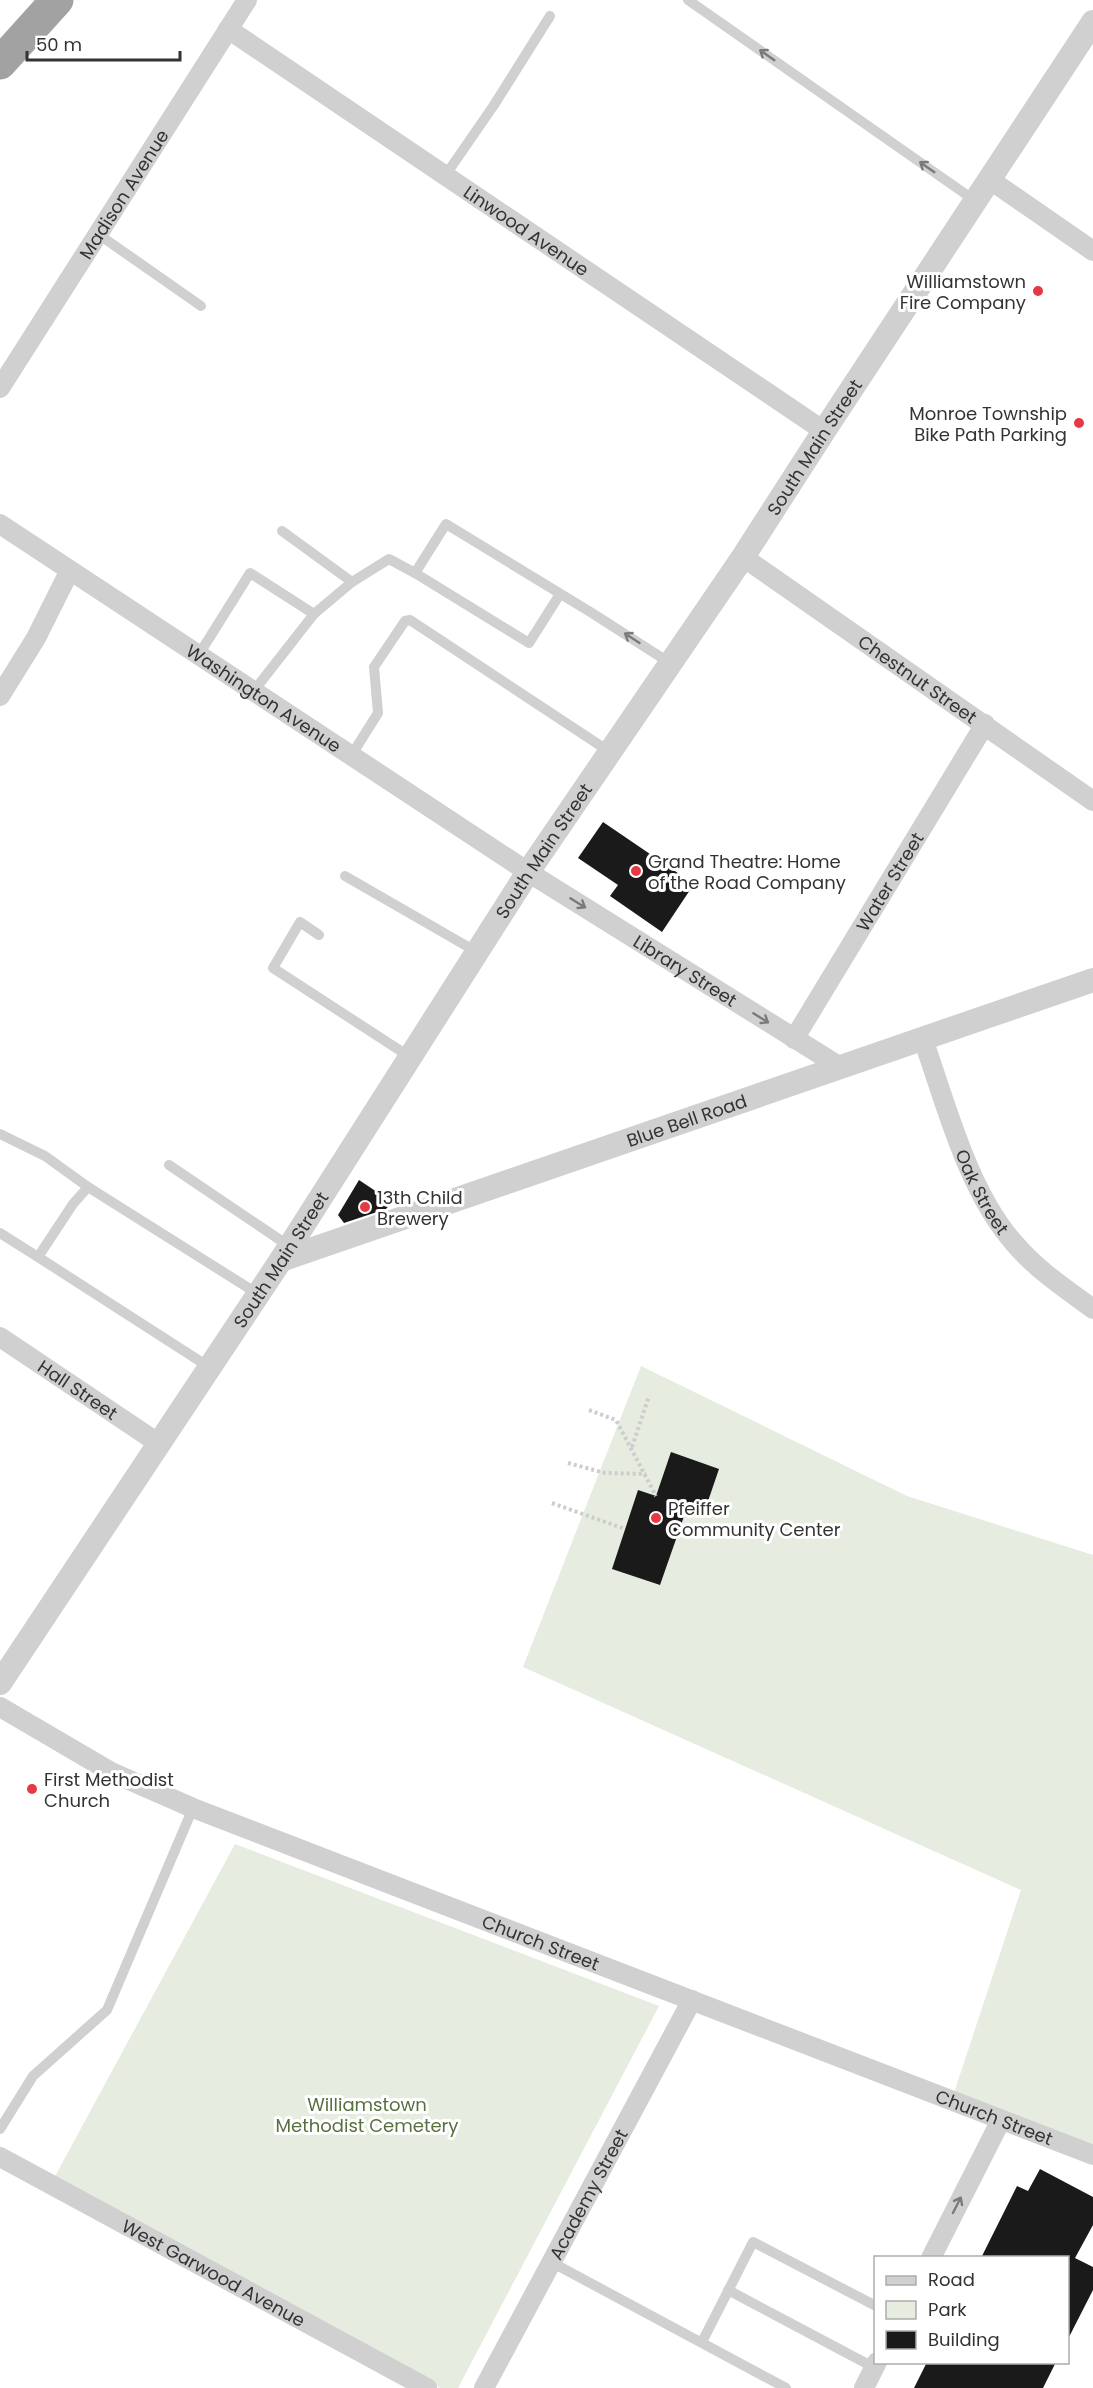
<svg xmlns="http://www.w3.org/2000/svg" width="1093" height="2388" viewBox="0 0 1093 2388" font-family="Poppins,sans-serif">
<style>
.green{fill:#e6ecdf}
.building{fill:#1a1a1a}
.lines{fill:none;stroke-linecap:round;stroke-linejoin:round}
.path{stroke:#cdcdcd;stroke-width:4;stroke-dasharray:3 3;stroke-linecap:butt}
.service{stroke:#d0d0d0;stroke-width:10}
.minor{stroke:#d0d0d0;stroke-width:20}
.tertiary{stroke:#d0d0d0;stroke-width:24}
.trunk{stroke:#a2a2a2;stroke-width:33}
.oneway{stroke:#7a7a7a}
.poi-dot{fill:#e63946;stroke:#fff;stroke-width:2}
.labels{text-anchor:middle;dominant-baseline:central;stroke-width:6;stroke-linejoin:round;paint-order:stroke}
.street-label{font-size:18px;fill:#333;stroke:#fff}
.poi-label{font-size:18px;fill:#333;stroke:#fff;text-anchor:start}
.park-label{font-size:18px;fill:#56703f;stroke:#fff}
</style>
<rect width="100%" height="100%" fill="#fff"/>
<g class="green">
<path d="M641 1366 907 1496 1093 1555V2158L950 2105 1021 1890 523 1667Z"/>
<path d="M235 1844 659 2006 458 2388H440L53 2180Z"/>
</g>
<g class="building">
<path d="M603 822 694 884 662 932 610 896 618 885 578 858Z"/>
<path d="M359 1180 392 1202 386 1209 344 1223 338 1215Z"/>
<path d="M671 1452 719 1469 706 1507 689 1502 660 1585 612 1569 638 1490 656 1496Z"/>
<path d="M1040 2169 1093 2197V2225L1075 2258 1093 2267V2290L1068 2339V2258H981L1017 2186 1028 2191Z"/>
<path d="M927 2362H1056L1043 2388H914Z"/>
</g>
<g class="lines">
<g class="path">
<path d="M589 1410 616 1420 656 1496"/>
<path d="M632 1447 649 1396"/>
<path d="M568 1463 605 1473 646 1474"/>
<path d="M552 1503 625 1529"/>
</g>
<g class="service">
<path d="M688 0 974 200"/>
<path d="M445 176 494 105 550 16"/>
<path d="M98 234 201 306"/>
<path d="M282 531 352 582 389 559 415 573"/>
<path d="M560 594 529 643 415 573 446 524 592 613 670 663"/>
<path d="M198 656 250 573 314 614 352 582"/>
<path d="M253 692 314 614"/>
<path d="M351 756 378 713 374 667 405 621 410 620 610 752"/>
<path d="M345 876 477 952"/>
<path d="M319 935 300 922 273 968 410 1057"/>
<path d="M0 1134 45 1156 88 1187"/>
<path d="M169 1165 289 1246"/>
<path d="M0 1233 38 1257"/>
<path d="M209 1367 38 1257 73 1204 88 1187 258 1294"/>
<path d="M0 2129 33 2076 107 2010 193 1808"/>
<path d="M551 2262 786 2388"/>
<path d="M728 2290 875 2368"/>
<path d="M702 2342 753 2242 876 2306"/>
</g>
<g class="minor">
<path id="s1" d="M228 29 824 431"/>
<path d="M989 179 1093 251"/>
<path id="s2" d="M0 388 247 0"/>
<path id="s3" d="M0 524 528 872 842 1068"/>
<path id="s4" d="M743 557 1093 801"/>
<path d="M0 696 36 638 69 572"/>
<path id="s5" d="M794 1039 985 724"/>
<path id="s6" d="M923 1039C946 1104 968 1192 1015 1244 1037 1270 1066 1289 1093 1309"/>
<path id="s7" d="M0 1337 158 1443"/>
<path id="s8" d="M0 1707 111 1772 193 1808 1093 2155"/>
<path id="s9" d="M0 2157 427 2388"/>
<path d="M931 2258 1001 2120"/>
<path id="s10" d="M484 2388 692 2000"/>
<path d="M864 2388 877 2362"/>
</g>
<g class="tertiary">
<path id="s11" d="M281 1260 1093 980"/>
<path id="s12" d="M0 1683 281 1260 528 872 743 557 824 431 1093 22"/>
</g>
<path class="trunk" d="M0 63 57 0"/>
</g>
<defs><path id="oneway-shaft" d="M-6 0H5M1.5-3L5.5 0L1.5 3" fill="none" stroke-width="1.6" stroke-linecap="round" stroke-linejoin="round" transform="scale(1.5)"/></defs>
<g class="oneway">
<use href="#oneway-shaft" transform="translate(767 55) rotate(-145)"/>
<use href="#oneway-shaft" transform="translate(927 167) rotate(-145)"/>
<use href="#oneway-shaft" transform="translate(632 638) rotate(-147)"/>
<use href="#oneway-shaft" transform="translate(578 903) rotate(32)"/>
<use href="#oneway-shaft" transform="translate(761 1018) rotate(32)"/>
<use href="#oneway-shaft" transform="translate(957 2205) rotate(-63)"/>
</g>
<g class="poi-dot">
<circle cx="1038" cy="291" r="6"/>
<circle cx="1079" cy="423" r="6"/>
<circle cx="636" cy="871" r="6"/>
<circle cx="365" cy="1207" r="6"/>
<circle cx="656" cy="1518" r="6"/>
<circle cx="32" cy="1789" r="6"/>
</g>
<g class="labels">
<g class="street-label">
<text stroke="none"><textPath href="#s2" startOffset="230">Madison Avenue</textPath></text>
<text stroke="none"><textPath href="#s1" startOffset="360">Linwood Avenue</textPath></text>
<text stroke="none"><textPath href="#s12" startOffset="1480">South Main Street</textPath></text>
<text stroke="none"><textPath href="#s4" startOffset="213">Chestnut Street</textPath></text>
<text stroke="none"><textPath href="#s3" startOffset="316">Washington Avenue</textPath></text>
<text stroke="none"><textPath href="#s12" startOffset="994">South Main Street</textPath></text>
<text stroke="none"><textPath href="#s5" startOffset="184">Water Street</textPath></text>
<text stroke="none"><textPath href="#s3" startOffset="818">Library Street</textPath></text>
<text stroke="none"><textPath href="#s11" startOffset="429">Blue Bell Road</textPath></text>
<text stroke="none"><textPath href="#s6" startOffset="164">Oak Street</textPath></text>
<text stroke="none"><textPath href="#s12" startOffset="508">South Main Street</textPath></text>
<text stroke="none"><textPath href="#s7" startOffset="94">Hall Street</textPath></text>
<text stroke="none"><textPath href="#s8" startOffset="591">Church Street</textPath></text>
<text stroke="none"><textPath href="#s8" startOffset="1077">Church Street</textPath></text>
<text stroke="none"><textPath href="#s10" startOffset="220">Academy Street</textPath></text>
<text stroke="none"><textPath href="#s9" startOffset="243">West Garwood Avenue</textPath></text>
</g>
<g class="poi-label">
<text x="1026" y="281" text-anchor="end">Williamstown<tspan x="1026" dy="21">Fire Company</tspan></text>
<text x="1067" y="413" text-anchor="end">Monroe Township<tspan x="1067" dy="21">Bike Path Parking</tspan></text>
<text x="648" y="861">Grand Theatre: Home<tspan x="648" dy="21">of the Road Company</tspan></text>
<text x="377" y="1197">13th Child<tspan x="377" dy="21">Brewery</tspan></text>
<text x="668" y="1508">Pfeiffer<tspan x="668" dy="21">Community Center</tspan></text>
<text x="44" y="1779">First Methodist<tspan x="44" dy="21">Church</tspan></text>
</g>
<g class="park-label">
<text x="367" y="2104">Williamstown<tspan x="367" dy="21">Methodist Cemetery</tspan></text>
</g>
</g>
<rect x="874" y="2256" width="195" height="108" fill="#ffffff" stroke="#adadad" stroke-width="1.5"/>
<rect x="886" y="2276" width="30" height="9" fill="#d0d0d0" stroke="#adadad" stroke-width="1.5"/>
<text x="928" y="2286" font-size="18" fill="#333333">Road</text>
<rect x="886" y="2301" width="30" height="18" fill="#e6ecdf" stroke="#adadad" stroke-width="1.5"/>
<text x="928" y="2316" font-size="18" fill="#333333">Park</text>
<rect x="886" y="2331" width="30" height="18" fill="#1a1a1a" stroke="#adadad" stroke-width="1.5"/>
<text x="928" y="2346" font-size="18" fill="#333333">Building</text>
<path d="M27 51v9h153v-9" fill="none" stroke="#333333" stroke-width="3"/>
<text x="36" y="51" font-size="18" fill="#333333" stroke="#ffffff" stroke-width="4.5" paint-order="stroke">50 m</text>
</svg>
